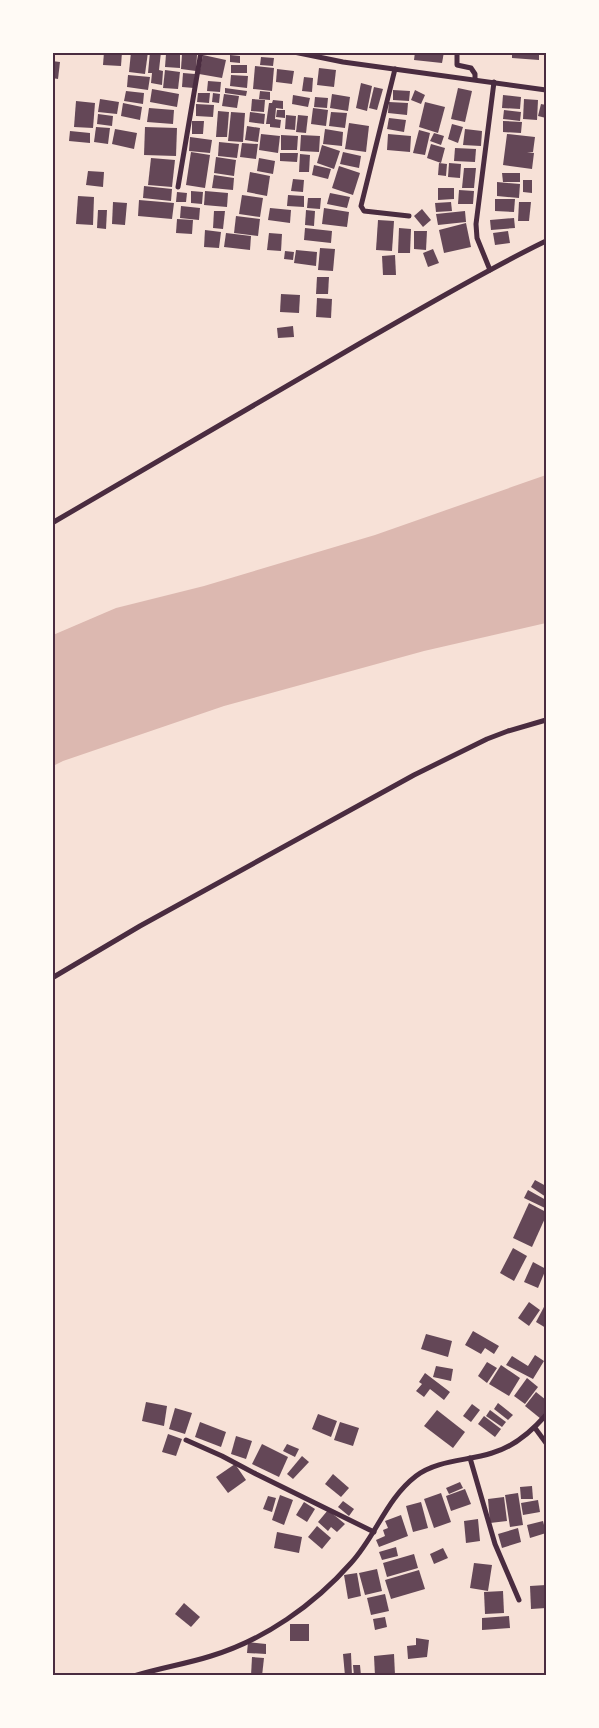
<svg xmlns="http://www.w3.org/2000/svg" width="599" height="1728" viewBox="0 0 599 1728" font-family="'Varela Round',sans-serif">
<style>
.water{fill:#dcb8b0}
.building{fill:#644757}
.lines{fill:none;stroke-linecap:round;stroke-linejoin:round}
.minor{stroke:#4a2c40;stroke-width:5}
.neatline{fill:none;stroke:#4a2c40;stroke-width:2}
</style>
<rect width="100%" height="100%" fill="#f7e1d7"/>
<path class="water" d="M546 475V623L424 651 224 706 63 761 53 766V635L116 608 204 586 375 535Z"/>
<g class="building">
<path d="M104 52H122L121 66 103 65Z"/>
<path d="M131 52H148L145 74 129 72Z"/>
<path d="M150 52H161L159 70 163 71 162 85 151 83 152 73H148Z"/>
<path d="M415 52H444L442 63 414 60Z"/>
<path d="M512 52H539V60L512 58Z"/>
<path d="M166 54 180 55V68L165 67Z"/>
<path d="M182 54 197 55 196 71 181 69Z"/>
<path d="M203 55 226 60 222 78 199 74Z"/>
<path d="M230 55 240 56V63L230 62Z"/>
<path d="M261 57 274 58 273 66 260 65Z"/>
<path d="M52 61 60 62 58 79 52 78Z"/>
<rect x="231" y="65" width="16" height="8"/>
<path d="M255 66 274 68 272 91 253 89Z"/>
<path d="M319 68 336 70 334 87 317 85Z"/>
<path d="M277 69 294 71 292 84 276 82Z"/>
<path d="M165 70 180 72 178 89 163 88Z"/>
<path d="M183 73 195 74 194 88 182 87Z"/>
<path d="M128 75 150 77 148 90 127 87Z"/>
<path d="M231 75 248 76 247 88 230 86Z"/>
<path d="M304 77 313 78 312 92 302 91Z"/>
<path d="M208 81 221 82 220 92 207 91Z"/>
<path d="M361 83 372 86 367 111 356 108Z"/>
<path d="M374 87 383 89 377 110 369 108Z"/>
<path d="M225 88 247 91 246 96 225 93Z"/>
<path d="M458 88 472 91 465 122 451 119Z"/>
<path d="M152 89 179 94 177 107 150 102Z"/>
<path d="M393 90 410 91 409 101 393 100Z"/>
<path d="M415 90 425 95 421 104 411 100Z"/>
<path d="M126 91 144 93 143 104 124 101Z"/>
<path d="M260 91 270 92V100L259 99Z"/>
<path d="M198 93H210L209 103 197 102Z"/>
<path d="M213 93 220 94 219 103 212 102Z"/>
<path d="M224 94 239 96 237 108 222 106Z"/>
<path d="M332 94 350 97 348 111 330 108Z"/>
<path d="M293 95 310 98 308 107 292 104Z"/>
<path d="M503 95 521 97 520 109 502 108Z"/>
<path d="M315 97 328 98 327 108 314 107Z"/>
<path d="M100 99 119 102 117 114 98 112Z"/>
<path d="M252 99 265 100 264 112 251 111Z"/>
<path d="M524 99 538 100 537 120 523 119Z"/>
<path d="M273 100 283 101V109L276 108 275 119 281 120 280 128 270 127V124H266L269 103H272Z"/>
<path d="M76 101 95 103 93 128 74 127Z"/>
<path d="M389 102 408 103 407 115 388 113Z"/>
<path d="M425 102 445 107 438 133 419 127Z"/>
<path d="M123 103 142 107 140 120 121 116Z"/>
<path d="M196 104 214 105 213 117 196 116Z"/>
<path d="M541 104 546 105V118L538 116Z"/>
<path d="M149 108 174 110 173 124 147 122Z"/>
<path d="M313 108 328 110 326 126 311 124Z"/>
<path d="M277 110H285V118L276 117Z"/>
<path d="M504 110 521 112 520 121 503 119Z"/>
<path d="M218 111 229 112 227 137H216Z"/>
<path d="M231 112 245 113 243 142 228 141Z"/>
<path d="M250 112 265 114 264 124 249 122Z"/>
<path d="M331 112 347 113 345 128 329 126Z"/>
<path d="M98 114 113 116 112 126 97 124Z"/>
<path d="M286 115 296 116 295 130 285 129Z"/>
<path d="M298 115 308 116 306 133 296 132Z"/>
<path d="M389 118 406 120 404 132 387 129Z"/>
<path d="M192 121H204L203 134H192Z"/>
<path d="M503 121 522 122 521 133 503 132Z"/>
<path d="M349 123 369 126 366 152 345 149Z"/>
<path d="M452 124 463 127 458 143 448 139Z"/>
<path d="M247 126 260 128 258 142 245 140Z"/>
<path d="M96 127 110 128 108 144 94 142Z"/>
<path d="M145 127 177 128 176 156 144 155Z"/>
<path d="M115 129 137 133 134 149 112 144Z"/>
<path d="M325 129 343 132 342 146 323 144Z"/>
<path d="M465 129 482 131 481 146 463 145Z"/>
<path d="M419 130 430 133 425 155 413 153Z"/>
<path d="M70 131 90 133V143L69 141Z"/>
<path d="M434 133 444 136 441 145 430 141Z"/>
<path d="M261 134 280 136 278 153 259 150Z"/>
<path d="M388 134 411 136 410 152 387 150Z"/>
<path d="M507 134 535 137 533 152H527L534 153 532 169 503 165Z"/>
<path d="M281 135 298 136 297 150H281Z"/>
<path d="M301 135 320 136 319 152 300 151Z"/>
<path d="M190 137 212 140 210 153 189 151Z"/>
<path d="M219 142 239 144 237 158 218 156Z"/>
<path d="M242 143 258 144 256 159 240 157Z"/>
<path d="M431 144 445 148 441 163 427 158Z"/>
<path d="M322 145 340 151 334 169 317 163Z"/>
<path d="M455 148 476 149 475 162 454 161Z"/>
<path d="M191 152 210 155 205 188 186 185Z"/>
<path d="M343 152 361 156 359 168 340 164Z"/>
<path d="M280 153H298L297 162 280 161Z"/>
<path d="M300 154 310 155 309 172H299Z"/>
<path d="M216 157 236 160 234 176 214 173Z"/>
<path d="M151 158 175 160 172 187 148 185Z"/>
<path d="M259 158 275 161 273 174 257 171Z"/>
<path d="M439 163 447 164 446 176 438 175Z"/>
<path d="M449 163 461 164 460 178 448 177Z"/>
<path d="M314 165 331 169 328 179 312 175Z"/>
<path d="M339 166 360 173 353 195 332 188Z"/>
<path d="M464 168H476L474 188H462Z"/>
<path d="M88 171 104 172 103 187 86 185Z"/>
<path d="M250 172 270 176 267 196 247 192Z"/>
<path d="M502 173H520V182H503Z"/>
<path d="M214 175 234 178 233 190 212 188Z"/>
<path d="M293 179 304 180 303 192 291 191Z"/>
<path d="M523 180H532V193L523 192Z"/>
<path d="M497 182 520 184 519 198 497 196Z"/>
<path d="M144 186 172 189 171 201 143 198Z"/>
<path d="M438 188H454V199L438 200Z"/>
<path d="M459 190 474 191 473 204H458Z"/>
<path d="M191 191 203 192 202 204 191 203Z"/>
<path d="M205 191 228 193 227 207 204 205Z"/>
<path d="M177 192 187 193 186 202H176Z"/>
<path d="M330 193 350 197 347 208 327 204Z"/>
<path d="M242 195 263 198 260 217 239 214Z"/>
<path d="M288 195 304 196V207L287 206Z"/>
<path d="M78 196 94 197 93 225 76 224Z"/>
<path d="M308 198H321L320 209 307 208Z"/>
<path d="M495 199H515L514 212 495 211Z"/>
<path d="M139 200 174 203 172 219 138 216Z"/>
<path d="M113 202 127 203 125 225 112 224Z"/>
<path d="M451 202 452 211 436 212 435 203Z"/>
<path d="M519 202H531L529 221H518Z"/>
<path d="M181 206 200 208 199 220 180 218Z"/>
<path d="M270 208 291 210 290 223 268 220Z"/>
<path d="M324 208 349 212 347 227 322 224Z"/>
<path d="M422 209 431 220 423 227 414 216Z"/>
<path d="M98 210H107L106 229 97 228Z"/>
<path d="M306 210 315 211 314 226 305 225Z"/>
<path d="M214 211H225L223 229 213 228Z"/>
<path d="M465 211 466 222 438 225 436 214Z"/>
<path d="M236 216 260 219 258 236 234 233Z"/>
<path d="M514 218 515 228 491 230 490 220Z"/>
<path d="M177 219 193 220 192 234 176 233Z"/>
<path d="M378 220 394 221 392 251 376 250Z"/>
<path d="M466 223 471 247 444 253 439 230Z"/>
<path d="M305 228 332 231 331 243 304 240Z"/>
<path d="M399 228 411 229 410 253H398Z"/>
<path d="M205 230 221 232 219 248 204 247Z"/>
<path d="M414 231H427L426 250 414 249Z"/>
<path d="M508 231 510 243 495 245 493 233Z"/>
<path d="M226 233 251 236 250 250 224 247Z"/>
<path d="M269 233 282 234 281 251 267 250Z"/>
<path d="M320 248 335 249 333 271 318 270Z"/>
<path d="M433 249 439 263 428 267 423 253Z"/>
<path d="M296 250 317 252 316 266 294 263Z"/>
<path d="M285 251 294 252 293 260 284 259Z"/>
<path d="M395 255 396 275H383L382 256Z"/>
<path d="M317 277H329L328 294H316Z"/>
<path d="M281 294 300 295 299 313 280 312Z"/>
<path d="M317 298 332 299 331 318 316 317Z"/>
<path d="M293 326 294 337 278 338 277 328Z"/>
<path d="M535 1180 546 1186V1197L531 1187Z"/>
<path d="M528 1190 546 1200 545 1208 524 1198Z"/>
<path d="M529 1203 546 1212V1216L532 1247 513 1238Z"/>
<path d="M513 1248 527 1256 514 1281 500 1273Z"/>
<path d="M533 1262 546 1269 538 1288 524 1282Z"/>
<path d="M529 1302 540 1310 529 1326 518 1318Z"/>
<path d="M545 1305 546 1306V1328L536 1322Z"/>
<path d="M473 1331 499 1346 494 1354 485 1348 481 1354 465 1345Z"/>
<path d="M426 1334 452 1341 448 1357 421 1349Z"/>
<path d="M535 1355 544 1361 533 1379 506 1365 512 1356 528 1366Z"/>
<path d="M487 1362 497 1368 487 1383 478 1376Z"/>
<path d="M501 1365 520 1378 509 1396 489 1384Z"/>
<path d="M436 1366 453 1369 451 1381 433 1377Z"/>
<path d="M425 1373 450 1392 444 1400 430 1389 424 1397 416 1391 422 1384 419 1382Z"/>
<path d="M527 1378 538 1387 525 1404 514 1396Z"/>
<path d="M536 1392 546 1400V1413L541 1419 525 1406Z"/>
<path d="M146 1402 167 1406 164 1426 142 1421Z"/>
<path d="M498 1403 513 1415 508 1420 494 1409Z"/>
<path d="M472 1404 480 1410 471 1422 463 1416Z"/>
<path d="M175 1408 192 1413 185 1434 169 1429Z"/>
<path d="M437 1410 465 1432 453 1448 424 1426Z"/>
<path d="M490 1410 506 1422 502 1427 486 1416Z"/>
<path d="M318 1414 337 1421 331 1437 312 1429Z"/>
<path d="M484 1416 501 1429 495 1437 478 1424Z"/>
<path d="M200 1422 226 1432 221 1447 195 1437Z"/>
<path d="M340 1422 359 1428 353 1446 334 1440Z"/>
<path d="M168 1434 182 1439 176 1456 162 1452Z"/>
<path d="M236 1436 252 1441 246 1459 231 1454Z"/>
<path d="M262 1444 288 1457 279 1477 252 1464Z"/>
<path d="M287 1444 299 1449 295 1457 283 1451Z"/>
<path d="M302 1456 309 1462 293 1479 287 1474Z"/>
<path d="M235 1464 246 1480 228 1493 216 1477Z"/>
<path d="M333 1474 349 1488 341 1497 325 1484Z"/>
<path d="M460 1482 463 1488 449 1494 446 1488Z"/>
<path d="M532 1486 533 1499H521L520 1487Z"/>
<path d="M465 1489 471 1504 451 1511 446 1496Z"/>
<path d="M441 1493 451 1522 434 1528 424 1499Z"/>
<path d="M518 1493 523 1525 510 1527 505 1495Z"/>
<path d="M280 1495 293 1500 284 1525 272 1520Z"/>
<path d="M268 1496 276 1498 272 1512 263 1509Z"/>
<path d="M504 1497 507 1521 490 1523 488 1499Z"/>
<path d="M538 1500 540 1512 523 1515 521 1503Z"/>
<path d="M343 1501 354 1509 349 1516 338 1507Z"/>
<path d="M304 1502 315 1509 307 1522 296 1515Z"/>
<path d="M421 1502 428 1528 413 1532 406 1506Z"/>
<path d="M328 1510 345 1524 337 1532 331 1527 328 1531 318 1522Z"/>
<path d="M401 1515 408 1536 379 1547 376 1540 385 1536 383 1530 388 1528 385 1521Z"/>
<path d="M478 1519 480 1541 466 1543 464 1521Z"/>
<path d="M543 1521 546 1533 530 1538 527 1525Z"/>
<path d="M317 1526 331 1538 322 1549 308 1537Z"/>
<path d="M518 1528 521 1542 502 1548 498 1534Z"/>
<path d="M277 1532 302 1537 299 1553 274 1548Z"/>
<path d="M396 1547 398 1556 382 1560 379 1552Z"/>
<path d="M443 1548 448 1558 434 1564 430 1554Z"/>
<path d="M414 1554 418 1568 387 1577 383 1563Z"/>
<path d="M474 1563 492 1565 488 1591 470 1588Z"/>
<path d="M377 1569 382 1591 365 1595 359 1573Z"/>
<path d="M419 1570 425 1589 391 1599 385 1580Z"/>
<path d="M357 1573 361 1596 348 1599 344 1575Z"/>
<path d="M546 1585V1608L531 1609 530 1586Z"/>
<path d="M503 1591 504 1613 485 1614 484 1592Z"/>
<path d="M385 1594 389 1611 371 1615 367 1598Z"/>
<path d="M184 1603 200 1617 191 1627 175 1614Z"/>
<path d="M509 1616 510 1628 482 1630V1618Z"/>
<path d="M385 1617 387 1627 375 1630 373 1619Z"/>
<rect x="290" y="1624" width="19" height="17"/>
<path d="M416 1638 429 1640 427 1657 408 1659 407 1646 416 1645Z"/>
<path d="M248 1642 266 1644V1654L247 1653Z"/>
<path d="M351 1653 352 1676H345L343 1654Z"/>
<path d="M394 1654 395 1675 375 1676 374 1656Z"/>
<path d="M252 1657 264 1658 262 1676H251Z"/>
<path d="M353 1665H360L361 1676H354Z"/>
</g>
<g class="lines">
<g class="minor">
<path d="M294 52 343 62 546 90"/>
<path d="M457 52V65L471 68 475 74V79"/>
<path d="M395 69 361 206 364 211 409 216"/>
<path d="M178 187 201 52"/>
<path d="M490 270 477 238 476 224 494 82"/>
<path d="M52 523C156 462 260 401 364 341 424 307 484 271 546 241"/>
<path d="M52 978 140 926 414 775 487 739 508 731 546 720"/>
<path d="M535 1428 546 1443"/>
<path d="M186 1440 222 1456 256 1474 374 1532"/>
<path d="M470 1458 495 1544 519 1600"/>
<path d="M134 1676C159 1668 186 1664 211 1656 264 1640 314 1605 351 1563 376 1536 386 1499 416 1476 437 1460 467 1461 492 1453 514 1447 531 1432 546 1415"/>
</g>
</g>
<rect width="599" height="1728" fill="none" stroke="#fffaf5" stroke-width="108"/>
<rect x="54" y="54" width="491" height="1620" class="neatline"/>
</svg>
